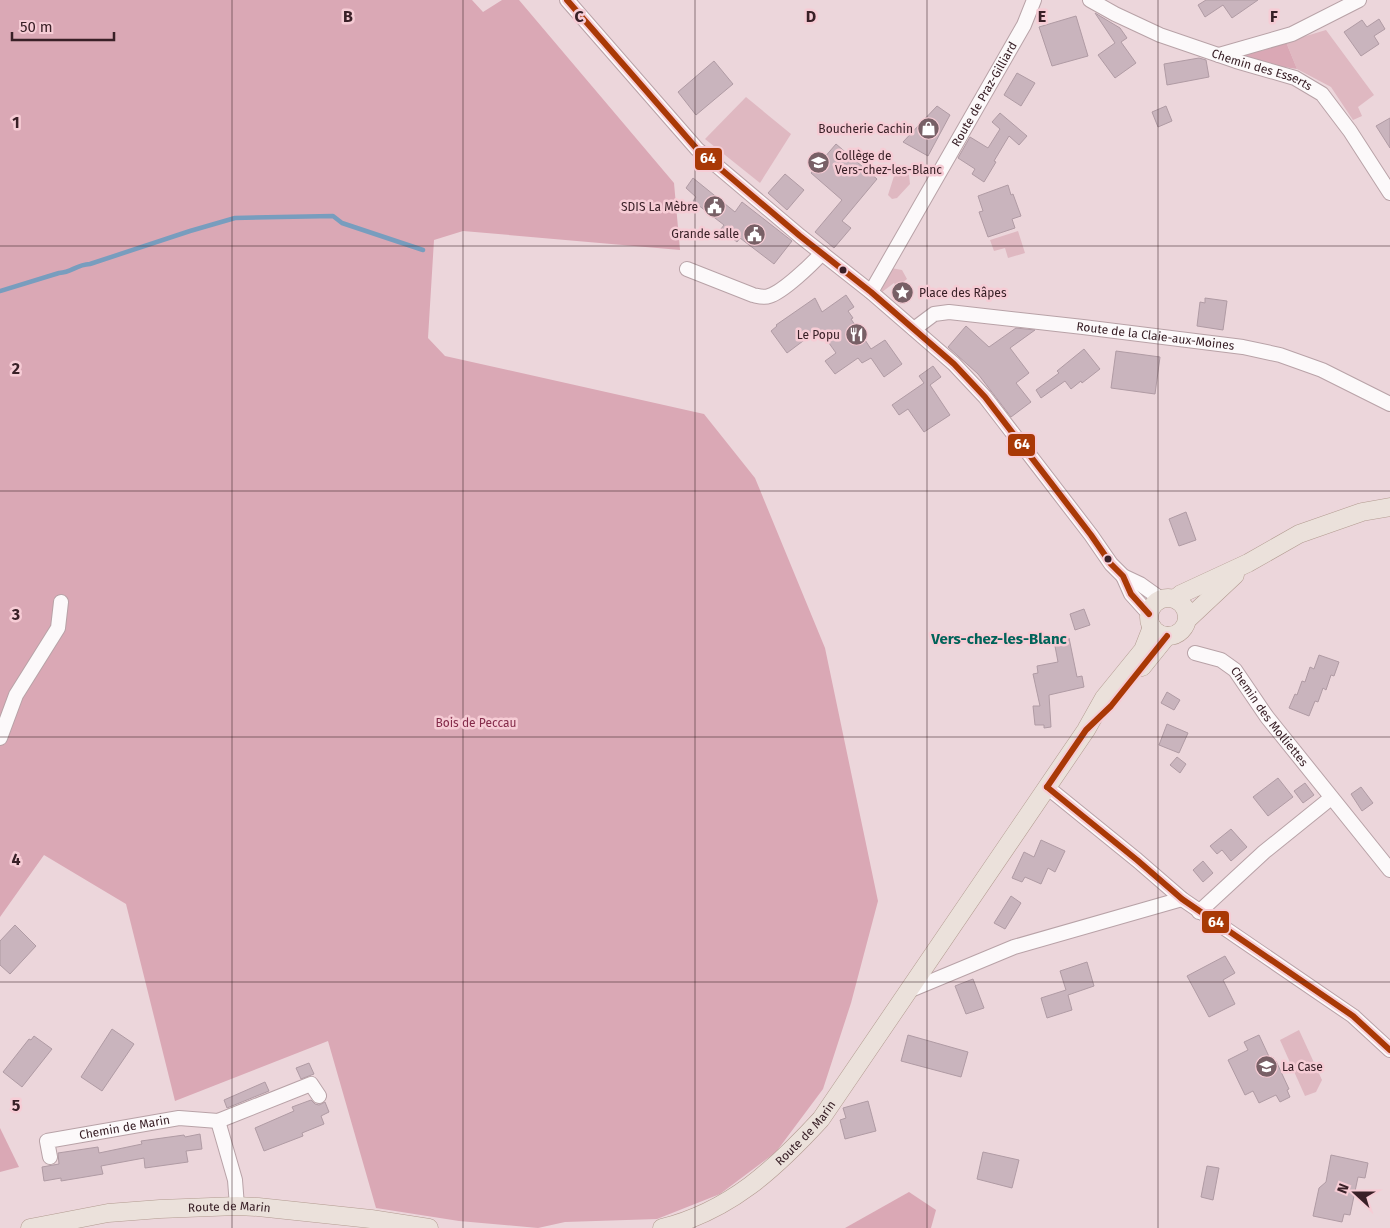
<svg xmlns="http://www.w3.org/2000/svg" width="1390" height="1228" viewBox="0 0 1390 1228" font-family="'Fira Sans',sans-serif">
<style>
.green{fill:#dfb8c1}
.forest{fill:#daa8b5}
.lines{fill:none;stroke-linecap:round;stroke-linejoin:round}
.stream{stroke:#789dbe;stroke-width:4.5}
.building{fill:#c9b4bd;stroke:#b09ba4}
.minor-casing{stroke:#b8a2a7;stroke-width:16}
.major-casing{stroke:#b29b90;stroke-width:19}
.minor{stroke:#fcf9fa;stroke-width:14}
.major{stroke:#ebe1db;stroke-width:18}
.bus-1-casing{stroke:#f6ccd5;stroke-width:10}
.bus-1{stroke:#a93906;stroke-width:6}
.grid{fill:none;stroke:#392027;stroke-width:1;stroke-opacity:0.55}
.bus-dot{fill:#392027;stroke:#f6ccd5;stroke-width:2}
.labels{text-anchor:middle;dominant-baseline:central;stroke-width:5;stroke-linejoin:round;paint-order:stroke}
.street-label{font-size:12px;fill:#392027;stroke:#f6ccd5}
.poi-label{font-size:12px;fill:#392027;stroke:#f6ccd5;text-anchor:end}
.park-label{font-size:12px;fill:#842b4a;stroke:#f6ccd5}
.quarter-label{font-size:15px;font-weight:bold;fill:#006359;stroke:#f6ccd5}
.grid-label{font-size:16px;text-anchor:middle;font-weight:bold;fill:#392027;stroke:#f6ccd5;stroke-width:5;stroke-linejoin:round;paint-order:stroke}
.line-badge{stroke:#f6ccd5;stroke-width:2}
.badge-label{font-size:14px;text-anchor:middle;font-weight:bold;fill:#fff}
</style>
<rect width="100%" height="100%" fill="#ecd6db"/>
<g class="green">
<path d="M1326 30 1374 95 1358 107 1362 116 1353 120 1331 87 1297 69 1286 42Z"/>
<path d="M746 97 791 134 760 183 705 139Z"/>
<path d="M900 169 905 171 909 175 910 184 897 198 892 199 888 195 895 173Z"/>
<path d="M1018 231 1025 253 1008 258 1005 248 994 251 990 240Z"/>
<path d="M891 268 902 270 907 279 897 287 894 283 882 292 881 287Z"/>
<path d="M1299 1030 1322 1080 1316 1092 1305 1096 1280 1040Z"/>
</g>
<g class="forest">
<path d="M0 0H472L483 12 502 0H519L674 183 680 250 463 231 434 240 428 338 445 356 704 414 755 478 825 648 878 901 851 1003 823 1089 776 1152 720 1194 657 1219 565 1222 538 1228 459 1221 376 1208 328 1041 175 1101 126 904 44 855 0 917Z"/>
<path d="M1286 42 1297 69 1234 59V51H1261Z"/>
<path d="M0 1128 19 1167 0 1172Z"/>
<path d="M909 1192 936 1210 931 1228H845Z"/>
</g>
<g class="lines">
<path class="stream" d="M0 291 59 273C73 272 75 265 90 264L190 231 235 218 333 216 342 223 423 250"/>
</g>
<g class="building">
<path d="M1206 0H1258L1232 18 1223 5 1205 17 1198 5Z"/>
<path d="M1095 13 1120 28 1127 38 1121 42 1136 63 1115 78 1098 55 1115 43Z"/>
<path d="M1076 16 1088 56 1052 66 1039 27Z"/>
<path d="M1379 19 1385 29 1374 36 1379 44 1361 56 1344 32 1362 20 1367 27Z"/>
<path d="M1199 58 1206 60 1209 77 1167 85 1164 64Z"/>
<path d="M714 61 733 84 696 115 678 92Z"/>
<path d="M1017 73 1035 83 1021 106 1004 95Z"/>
<path d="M937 106 950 115 928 156 903 142Z"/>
<path d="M1166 106 1172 121 1158 127 1152 112Z"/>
<path d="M1000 113 1027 136 1019 145 1009 136 994 161 996 162 984 182 972 174 975 169 958 158 970 137 988 148 1000 129 992 122Z"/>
<path d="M1390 118V148L1376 126Z"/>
<path d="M836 144 877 179 842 221 851 228 834 248 815 232 842 200 811 173Z"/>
<path d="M785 174 804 190 787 210 768 193Z"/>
<path d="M693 178 735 212 742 202 792 241 774 264 740 238 737 242 721 229 724 225 693 201 696 197 686 188Z"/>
<path d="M1008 185 1011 195 1013 194 1021 216 1012 219 1015 228 988 237 979 212 983 211 978 196Z"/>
<path d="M846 295 854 307 848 311 853 318 851 319 871 349 885 340 902 364 884 377 871 358 862 363 858 358 835 374 825 361 836 353 819 329 787 353 771 331 777 326 776 325 815 298 822 312Z"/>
<path d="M1205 298 1227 301 1223 330 1197 326 1200 302 1205 303Z"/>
<path d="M966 326 989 347 1016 328 1035 330 1010 348 1029 373 1016 383 1031 402 1011 417 978 374 948 347Z"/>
<path d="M1084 349 1100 369 1082 383 1081 381 1071 389 1065 381 1041 398 1036 390 1059 373 1057 371Z"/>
<path d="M1116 351 1160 357 1155 394 1111 388Z"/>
<path d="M933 366 941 377 930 385 950 415 924 432 908 409 899 415 892 405 924 383 919 376Z"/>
<path d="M1186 512 1196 540 1179 546 1169 519Z"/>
<path d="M1084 609 1090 625 1075 630 1070 614Z"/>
<path d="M1069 638 1077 677 1082 676 1084 687 1049 695 1051 727 1044 728V725H1035L1033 706H1040L1033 674 1038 673 1037 666 1058 662 1054 641Z"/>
<path d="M1319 655 1339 662 1334 676 1331 675 1326 690 1323 688 1318 702 1315 701 1309 716 1289 708 1295 694 1297 695 1302 681 1305 682 1310 667 1314 669Z"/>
<path d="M1167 692 1180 700 1174 710 1161 703Z"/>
<path d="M1167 724 1188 733 1179 753 1159 745Z"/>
<path d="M1177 757 1186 764 1180 773 1170 765Z"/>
<path d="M1278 778 1293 797 1268 816 1253 797Z"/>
<path d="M1305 783 1314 795 1303 803 1294 791Z"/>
<path d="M1361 787 1373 803 1362 811 1351 794Z"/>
<path d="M1231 829 1247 847 1231 861 1222 850 1217 854 1210 846Z"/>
<path d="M1041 840 1065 851 1055 872 1048 868 1041 884 1025 877 1022 882 1012 878 1024 852 1034 857Z"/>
<path d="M1203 861 1213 873 1203 882 1193 870Z"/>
<path d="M1011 896 1021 903 1005 929 994 923Z"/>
<path d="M15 925 36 946 10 974 0 965V941Z"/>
<path d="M1225 956 1235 973 1223 980 1235 1004 1209 1017 1187 976Z"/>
<path d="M1087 962 1094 986 1068 995 1072 1010 1047 1018 1041 998 1066 990 1060 971Z"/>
<path d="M973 979 984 1008 966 1014 955 986Z"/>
<path d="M112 1029 134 1044 102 1091 81 1077Z"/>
<path d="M908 1035 968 1052 961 1077 901 1061Z"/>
<path d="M1259 1035 1272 1063 1276 1061 1289 1089 1287 1090 1290 1097 1280 1102 1276 1095 1259 1103 1253 1091 1245 1095 1228 1060 1248 1050 1244 1042Z"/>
<path d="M34 1036 52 1049 22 1087 3 1072 29 1039 31 1040Z"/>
<path d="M309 1063 314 1074 301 1079 296 1068Z"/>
<path d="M265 1082 269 1091 227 1108 224 1100Z"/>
<path d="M311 1100 315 1104 319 1105 325 1102 329 1112 321 1116 324 1124 302 1133 303 1136 264 1151 255 1128 294 1111 292 1107Z"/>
<path d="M868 1101 876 1131 845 1139 840 1120 846 1118 843 1108Z"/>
<path d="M200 1134 202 1149 186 1151 188 1162 145 1168 144 1158 101 1166 103 1174 61 1181V1178L44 1181 42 1167 59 1164 58 1153 98 1147 99 1153 142 1144 141 1141 184 1135 185 1137Z"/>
<path d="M983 1152 1019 1160 1012 1188 977 1179Z"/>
<path d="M1331 1155 1368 1163 1365 1178 1358 1177 1350 1215 1344 1214 1342 1222 1313 1216 1319 1188 1326 1182Z"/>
<path d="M1207 1166 1219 1168 1213 1200 1201 1197Z"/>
</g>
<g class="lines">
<defs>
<g id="minor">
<path d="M567 0 697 149 800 236 871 292 954 364 985 397 1091 535 1111 564 1123 576 1140 584 1161 599"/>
<path id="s1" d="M1090 0 1115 14 1160 35 1236 61 1295 78 1322 94 1350 131 1390 193"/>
<path d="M1219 55 1292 34 1359 0"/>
<path d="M687 269 753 295C758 296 764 298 769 296 783 292 812 264 822 253"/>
<path id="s2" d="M871 292 1024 25 1034 0"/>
<path id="s3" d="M914 329 934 314 949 312 1083 327 1243 347 1280 355 1322 370 1390 404"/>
<path d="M1123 576 1131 594 1149 614"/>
<path id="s4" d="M1195 653 1221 660 1235 670 1267 717 1390 870"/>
<path d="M0 738 16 695 58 628 61 602"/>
<path d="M1047 787 1137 860 1182 899 1353 1016 1390 1050"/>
<path d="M1199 912 1264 852 1331 798"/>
<path d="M908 991 1014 947 1182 899"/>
<path d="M218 1121 235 1180 237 1206"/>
<path id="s5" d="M50 1157 47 1141 179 1118 218 1121 311 1084 319 1096"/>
</g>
<g id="major">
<circle cx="1168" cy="617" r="19"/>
<path d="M1175 599 1181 594 1248 563 1299 534 1362 512 1390 507"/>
<path d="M1187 620 1235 575"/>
<path d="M1142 667 1167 636"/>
<path id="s6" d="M30 1228 108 1213 160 1209 237 1206 258 1207 371 1219 429 1228"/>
<path id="s7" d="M662 1228C730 1211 775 1169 821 1119L1086 730 1104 698 1143 650 1152 627"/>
</g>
</defs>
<use href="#minor" class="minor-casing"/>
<use href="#major" class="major-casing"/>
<use href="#minor" class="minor"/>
<use href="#major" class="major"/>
<defs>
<g id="bus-1">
<path d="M567 0 697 149 800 236 871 292 954 364 985 397 1091 535 1111 564 1123 576 1131 594 1149 614"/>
<path d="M1047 787 1137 860 1182 899 1353 1016 1390 1050"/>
<path d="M1047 787 1086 730 1111 706 1167 636"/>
</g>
</defs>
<use href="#bus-1" class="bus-1-casing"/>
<use href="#bus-1" class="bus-1"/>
</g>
<path class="grid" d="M232 0V1228M463 0V1228M695 0V1228M927 0V1228M1158 0V1228M0 246H1390M0 491H1390M0 737H1390M0 982H1390"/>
<defs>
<symbol id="shop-disc" viewBox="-11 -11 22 22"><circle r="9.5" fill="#786066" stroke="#f6ccd5"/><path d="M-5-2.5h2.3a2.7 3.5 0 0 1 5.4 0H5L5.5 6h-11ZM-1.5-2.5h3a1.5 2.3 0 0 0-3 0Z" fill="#fff"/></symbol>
<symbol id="school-disc" viewBox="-11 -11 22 22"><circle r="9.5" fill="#786066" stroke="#f6ccd5"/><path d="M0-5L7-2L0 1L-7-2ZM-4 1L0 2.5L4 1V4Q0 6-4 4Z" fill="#fff"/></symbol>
<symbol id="civic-disc" viewBox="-11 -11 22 22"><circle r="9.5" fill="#786066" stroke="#f6ccd5"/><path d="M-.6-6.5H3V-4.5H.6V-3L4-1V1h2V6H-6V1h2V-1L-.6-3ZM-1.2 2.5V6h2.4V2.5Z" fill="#fff"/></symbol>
<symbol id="sight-disc" viewBox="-11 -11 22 22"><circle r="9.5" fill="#786066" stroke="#f6ccd5"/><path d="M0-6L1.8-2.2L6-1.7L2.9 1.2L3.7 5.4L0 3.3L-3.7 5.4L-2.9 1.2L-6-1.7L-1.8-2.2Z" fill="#fff"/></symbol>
<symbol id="restaurant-disc" viewBox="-11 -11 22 22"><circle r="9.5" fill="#786066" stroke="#f6ccd5"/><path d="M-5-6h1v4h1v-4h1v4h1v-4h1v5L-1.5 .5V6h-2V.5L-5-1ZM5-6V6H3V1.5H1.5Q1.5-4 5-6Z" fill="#fff"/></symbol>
</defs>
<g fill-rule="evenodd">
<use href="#shop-disc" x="916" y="116" width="25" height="25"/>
<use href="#school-disc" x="806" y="150" width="25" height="25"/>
<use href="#civic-disc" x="702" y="194" width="25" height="25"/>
<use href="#civic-disc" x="742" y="222" width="25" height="25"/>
<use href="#sight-disc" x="890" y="280" width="25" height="25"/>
<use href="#restaurant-disc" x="844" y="322" width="25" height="25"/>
<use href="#school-disc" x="1254" y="1054" width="25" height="25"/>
</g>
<g class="bus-dot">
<circle cx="843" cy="270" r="4.5"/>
<circle cx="1108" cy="559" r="4.5"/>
</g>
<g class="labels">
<g class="street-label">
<text stroke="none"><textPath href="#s1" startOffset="186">Chemin des Esserts</textPath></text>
<text stroke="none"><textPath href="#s2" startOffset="228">Route de Praz-Gilliard</textPath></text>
<text stroke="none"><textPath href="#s3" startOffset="248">Route de la Claie-aux-Moines</textPath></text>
<text stroke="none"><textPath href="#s4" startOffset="102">Chemin des Molliettes</textPath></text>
<text stroke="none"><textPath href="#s5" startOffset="95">Chemin de Marin</textPath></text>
<text stroke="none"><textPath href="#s7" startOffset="175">Route de Marin</textPath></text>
<text stroke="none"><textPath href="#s6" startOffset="201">Route de Marin</textPath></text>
</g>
<g class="poi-label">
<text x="913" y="129">Boucherie Cachin</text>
<text x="835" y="156" text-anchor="start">Collège de<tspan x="835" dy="14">Vers-chez-les-Blanc</tspan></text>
<text x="698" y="207">SDIS La Mèbre</text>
<text x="739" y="234">Grande salle</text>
<text x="919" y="293" text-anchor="start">Place des Râpes</text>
<text x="840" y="335">Le Popu</text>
<text x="1282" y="1067" text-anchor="start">La Case</text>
</g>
<g class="park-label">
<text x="476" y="723">Bois de Peccau</text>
</g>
<g class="quarter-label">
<text x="999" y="639">Vers-chez-les-Blanc</text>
</g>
</g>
<g class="grid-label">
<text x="348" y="22">B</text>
<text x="579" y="22">C</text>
<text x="811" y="22">D</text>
<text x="1042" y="22">E</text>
<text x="1274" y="22">F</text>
<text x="16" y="128">1</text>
<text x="16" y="374">2</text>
<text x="16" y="620">3</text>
<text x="16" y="865">4</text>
<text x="16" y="1111">5</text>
</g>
<g class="line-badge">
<rect x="694" y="147" width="29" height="24" rx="5" fill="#a93906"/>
<rect x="1007" y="433" width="29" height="24" rx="5" fill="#a93906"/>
<rect x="1201" y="910" width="29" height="24" rx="5" fill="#a93906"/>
</g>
<g class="badge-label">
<text x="708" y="163">64</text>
<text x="1022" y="449">64</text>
<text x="1216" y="927">64</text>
</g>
<g transform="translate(1355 1193) rotate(291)" stroke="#f6ccd5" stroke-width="4" paint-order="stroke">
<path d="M0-4L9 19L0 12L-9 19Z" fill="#392027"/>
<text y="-8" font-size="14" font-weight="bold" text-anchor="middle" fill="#392027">N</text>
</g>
<path d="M12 32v8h102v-8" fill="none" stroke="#392027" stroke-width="2.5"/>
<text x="20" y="32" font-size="15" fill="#392027" stroke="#f6ccd5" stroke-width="4" paint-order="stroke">50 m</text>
</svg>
